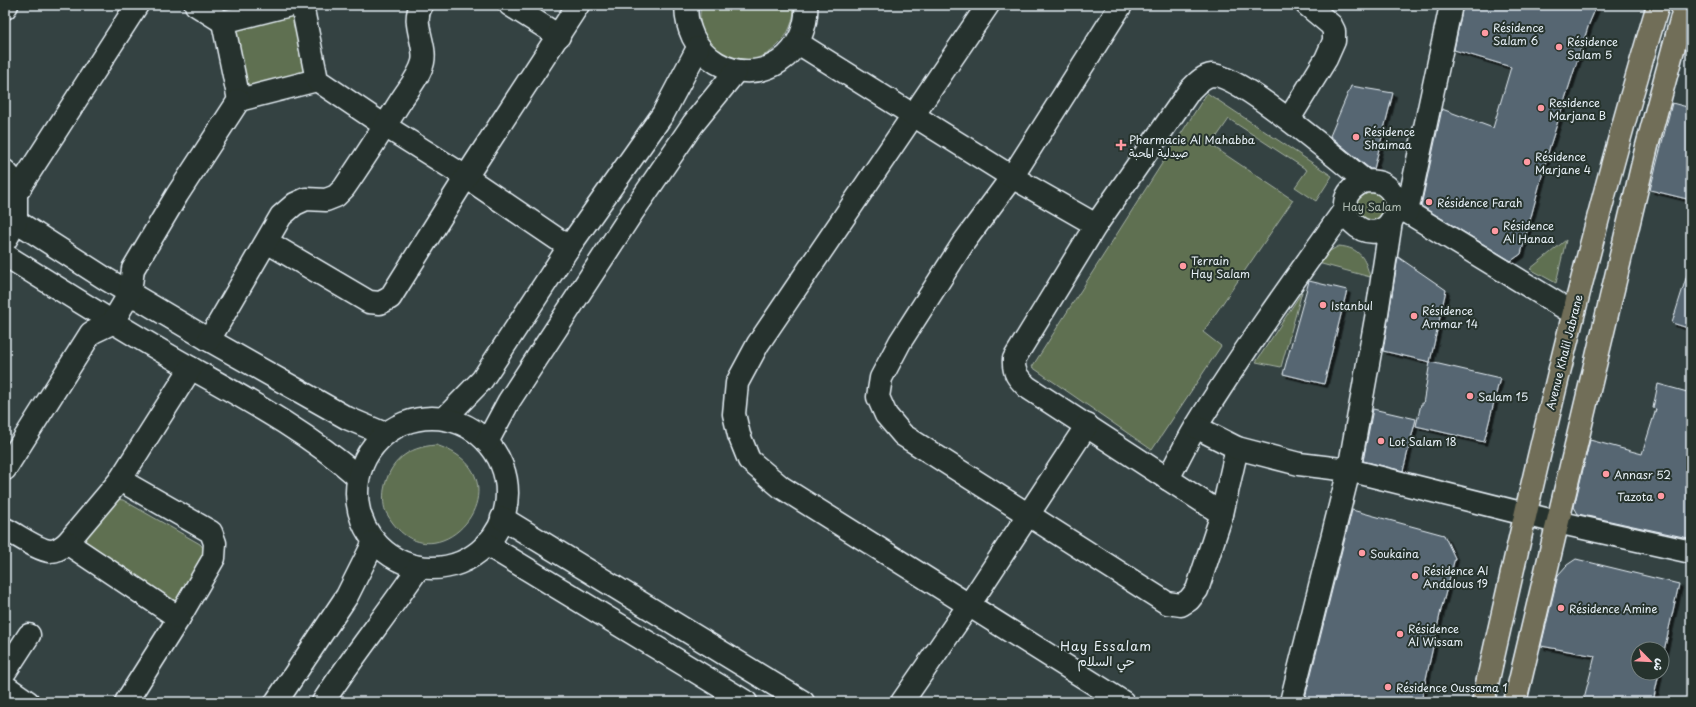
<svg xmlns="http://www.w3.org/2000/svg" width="1696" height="707" viewBox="0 0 1696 707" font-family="'Playpen Sans','Playpen Sans Arabic',sans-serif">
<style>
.green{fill:#5f6f51;stroke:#a4b0a4}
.building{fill:#566672;stroke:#e8f1f8;filter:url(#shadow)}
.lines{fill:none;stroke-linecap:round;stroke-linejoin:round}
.minor-casing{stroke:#e8f1f8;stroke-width:25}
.major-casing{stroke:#e8f1f8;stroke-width:25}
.minor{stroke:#26332d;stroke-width:22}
.major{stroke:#716e59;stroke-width:22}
.poi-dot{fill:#ff9aa2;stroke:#26332d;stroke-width:1.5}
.labels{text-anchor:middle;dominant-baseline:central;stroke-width:4;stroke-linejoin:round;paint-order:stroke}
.poi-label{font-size:11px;fill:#e8f1f8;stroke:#26332d;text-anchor:start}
.park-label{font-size:11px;fill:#b1bdb5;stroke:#26332d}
.street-label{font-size:11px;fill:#e8f1f8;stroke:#26332d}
.quarter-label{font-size:13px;letter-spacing:1px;fill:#e8f1f8;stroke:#26332d}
</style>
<defs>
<filter id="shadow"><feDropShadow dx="3.5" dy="3.5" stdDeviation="0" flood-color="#0009"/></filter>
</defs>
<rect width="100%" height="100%" fill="#344242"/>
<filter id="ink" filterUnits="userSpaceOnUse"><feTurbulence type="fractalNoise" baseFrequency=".025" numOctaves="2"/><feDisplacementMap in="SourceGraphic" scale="8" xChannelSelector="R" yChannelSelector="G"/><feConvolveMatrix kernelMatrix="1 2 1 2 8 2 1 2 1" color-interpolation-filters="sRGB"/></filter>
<g filter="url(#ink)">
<g class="green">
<path d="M701 5H794C795 29 778 54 753 59 750 60 745 62 741 61 726 58 706 45 701 30 699 22 700 13 701 5Z"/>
<path d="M296 11 308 75 245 90 232 29Z"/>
<path d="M1207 93 1332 176 1316 201 1295 187 1307 170 1229 119 1211 145 1293 200 1203 332 1221 346 1152 450 1032 367Z"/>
<path d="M1378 186 1392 213 1366 227 1352 200Z"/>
<path d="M1566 240 1556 283 1530 269Z"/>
<path d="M1339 246C1360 248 1365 258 1370 277L1318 263 1324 254Z"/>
<path d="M1302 292 1281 367 1256 362Z"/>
<path d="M436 445C535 477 434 597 387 514 383 508 383 497 384 490 389 461 408 447 436 445Z"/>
<path d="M116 499 123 500 200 544 205 550 204 556 180 597 174 602 83 542 87 536Z"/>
</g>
<g class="building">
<path d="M1463 5H1597L1589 24 1550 146 1521 254 1511 261 1421 206 1442 109 1493 128 1511 67 1454 50Z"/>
<path d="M1351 86 1393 93 1374 169H1370L1330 136Z"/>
<path d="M1672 103 1691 108V200L1650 190Z"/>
<path d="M1398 257 1446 290 1430 362 1383 351Z"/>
<path d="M1687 275H1691V329L1672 323Z"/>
<path d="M1309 281 1347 290 1324 384 1283 374Z"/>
<path d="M1430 362 1500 378 1484 442 1416 426 1421 404H1423Z"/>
<path d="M1658 384 1691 393V525L1688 538 1578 514 1574 507 1590 440 1642 454 1656 409 1653 408Z"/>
<path d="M1373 409 1416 419 1403 471 1363 461Z"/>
<path d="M1352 510 1444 535 1455 558 1441 610 1421 702H1304Z"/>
<path d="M1576 559 1679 584 1662 660V649H1638V673H1659L1653 702H1583L1595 656 1541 646 1558 575 1567 565Z"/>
</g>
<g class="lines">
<defs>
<g id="minor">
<path d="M196 5 223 22"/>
<path d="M290 5 223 22 239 100 317 80"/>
<path d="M302 5 317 80 385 126 466 177 569 247"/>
<path d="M510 5 559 36"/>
<path d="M687 5C685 15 689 28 693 37 716 83 781 83 801 35 805 25 807 15 806 5"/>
<path d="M988 5 758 344 737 383 734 414 739 435 749 460 781 487 1123 702"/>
<path d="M1121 5 1012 177 964 242 900 342 881 378 878 397 886 415 903 435 1167 603 1181 605 1189 600 1197 590 1222 514 1237 448"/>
<path d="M5 8 7 5"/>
<path d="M798 43 1012 177 1096 225"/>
<path d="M1289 119 1326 59 1334 41V31L1331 25 1307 5"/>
<path d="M5 171 20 188"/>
<path d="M1396 205 1573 313"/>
<path d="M1345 209C1294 280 1243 351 1197 425 1186 443 1177 461 1168 479L1027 387C1018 378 1013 373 1014 359L1096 225 1190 90C1196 84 1203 76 1212 75 1239 74 1340 161 1365 181 1371 181 1378 181 1383 184 1394 190 1399 205 1394 216 1374 259 1314 203 1365 181"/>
<path d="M1407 212 1451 5"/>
<path d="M5 214 106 279 209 340 347 418 385 434"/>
<path d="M5 241 16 222V193L137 5"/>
<path d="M267 242 369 302 380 303 390 298 466 177 578 5"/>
<path d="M5 255C62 291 118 326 175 359 238 395 304 429 358 477"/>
<path d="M209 340 281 216 295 204 306 199 326 200 336 196 344 188C364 159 383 129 402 99 409 88 420 75 423 62 427 44 410 21 422 5"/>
<path d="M445 418 482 380 569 247 663 114 698 48"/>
<circle cx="432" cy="493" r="75"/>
<path d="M1196 427 1237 448 1299 464 1349 470 1557 522 1691 552"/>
<path d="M487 442 509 401 632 213 693 124 736 71"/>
<path d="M5 469 91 333 112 323 130 293 133 269 177 195 239 100"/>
<path d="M1168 479 1222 514"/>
<path d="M120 480 211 532 215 543 214 558 179 618 126 702"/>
<path d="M502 518 803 702"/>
<path d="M5 529C16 534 38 550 50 551 57 551 62 547 67 543L120 480 191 368"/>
<path d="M67 543 179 618"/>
<path d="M486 544 746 702"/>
<path d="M5 672 29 635"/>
<path d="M5 686 28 702"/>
<path d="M276 702 347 596 374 542"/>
<path d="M323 702C353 656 388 613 419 567"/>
<path d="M902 702 969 605 1087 425"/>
<path d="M1291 702 1349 470 1377 313 1391 221"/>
</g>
<g id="major">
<path d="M1483 702C1535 468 1589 234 1658 5"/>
<path d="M1515 702 1647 146 1685 5"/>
</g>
</defs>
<use href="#minor" class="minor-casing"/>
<use href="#major" class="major-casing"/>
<use href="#minor" class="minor"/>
<use href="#major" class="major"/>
</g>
</g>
<g class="poi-dot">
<circle cx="1485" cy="33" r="4"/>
<circle cx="1559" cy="47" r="4"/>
<circle cx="1541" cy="108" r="4"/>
<circle cx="1356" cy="137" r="4"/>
<path d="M1119 139h4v4h4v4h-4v4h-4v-4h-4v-4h4z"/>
<circle cx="1527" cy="162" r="4"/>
<circle cx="1429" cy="202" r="4"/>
<circle cx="1495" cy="231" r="4"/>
<circle cx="1183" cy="266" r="4"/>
<circle cx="1323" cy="305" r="4"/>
<circle cx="1414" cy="316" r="4"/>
<circle cx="1470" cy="396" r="4"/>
<circle cx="1381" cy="441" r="4"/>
<circle cx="1606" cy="474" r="4"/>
<circle cx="1661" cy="496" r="4"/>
<circle cx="1362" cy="553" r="4"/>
<circle cx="1415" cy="576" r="4"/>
<circle cx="1561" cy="608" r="4"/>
<circle cx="1400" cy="634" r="4"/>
<circle cx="1388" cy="687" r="4"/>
</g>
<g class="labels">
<g class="poi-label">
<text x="1493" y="27">Résidence<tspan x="1493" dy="13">Salam 6</tspan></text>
<text x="1567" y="41">Résidence<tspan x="1567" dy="13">Salam 5</tspan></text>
<text x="1549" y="102">Residence<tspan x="1549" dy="13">Marjana B</tspan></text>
<text x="1364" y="131">Résidence<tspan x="1364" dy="13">Shaimaa</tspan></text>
<text x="1129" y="139">Pharmacie Al Mahabba<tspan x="1129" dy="13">صيدلية المحبة</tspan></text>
<text x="1535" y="156">Résidence<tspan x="1535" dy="13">Marjane 4</tspan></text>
<text x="1437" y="202">Résidence Farah</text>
<text x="1503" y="225">Résidence<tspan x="1503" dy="13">Al Hanaa</tspan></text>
<text x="1191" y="260">Terrain<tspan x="1191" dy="13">Hay Salam</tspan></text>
<text x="1331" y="305">Istanbul</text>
<text x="1422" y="310">Résidence<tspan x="1422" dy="13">Ammar 14</tspan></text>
<text x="1478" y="396">Salam 15</text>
<text x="1389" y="441">Lot Salam 18</text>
<text x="1614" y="474">Annasr 52</text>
<text x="1653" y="496" text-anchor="end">Tazota</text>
<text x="1370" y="553">Soukaina</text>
<text x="1423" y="570">Résidence Al<tspan x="1423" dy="13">Andalous 19</tspan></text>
<text x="1569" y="608">Résidence Amine</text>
<text x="1408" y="628">Résidence<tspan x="1408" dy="13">Al Wissam</tspan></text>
<text x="1396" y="687">Résidence Oussama 1</text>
</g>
<g class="park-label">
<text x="1372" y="206">Hay Salam</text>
</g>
<g class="street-label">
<text transform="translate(1564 352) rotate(-76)">Avenue Khalil Jabrane</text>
</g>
<g class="quarter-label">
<text x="1106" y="645">Hay Essalam<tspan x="1106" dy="15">حي السلام</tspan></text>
</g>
</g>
<rect width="1696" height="707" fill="none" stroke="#26332d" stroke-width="20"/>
<rect x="10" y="10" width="1676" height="687" fill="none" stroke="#e8f1f8" stroke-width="1.5" filter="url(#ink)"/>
<g transform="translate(1650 661) rotate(114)"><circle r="19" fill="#26332d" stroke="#747f7e"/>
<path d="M0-3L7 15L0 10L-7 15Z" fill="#ff9aa2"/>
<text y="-6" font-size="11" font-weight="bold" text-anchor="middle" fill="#e8f1f8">ش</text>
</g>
</svg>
